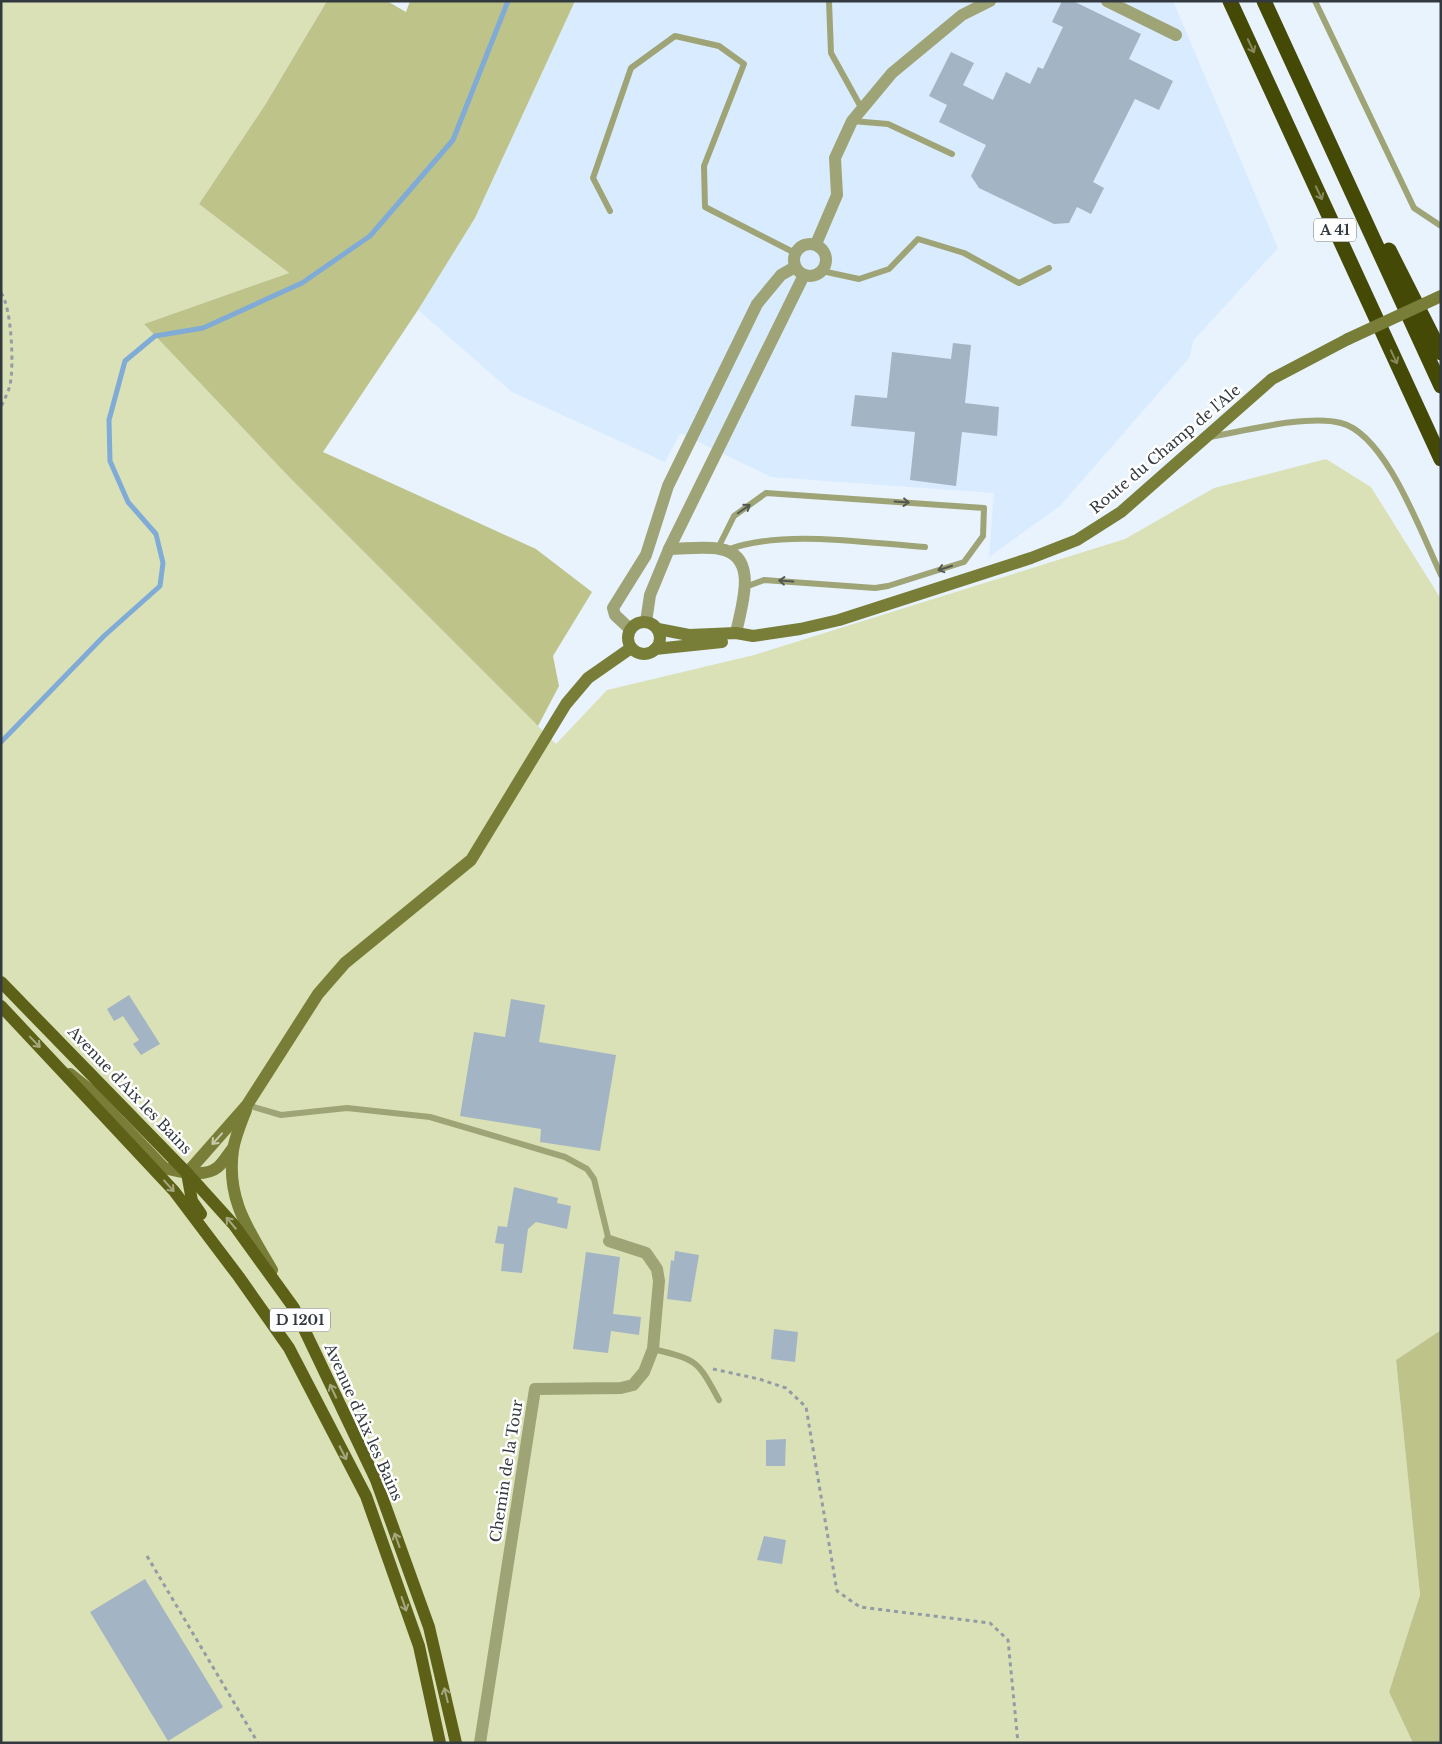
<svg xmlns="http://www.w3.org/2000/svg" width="1442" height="1744" viewBox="0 0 1442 1744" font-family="'Libre Baskerville',serif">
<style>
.built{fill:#d9ebfe}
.green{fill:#dbe1b7}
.forest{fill:#bec489}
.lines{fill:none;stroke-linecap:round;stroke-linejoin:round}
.stream{stroke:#7fabd6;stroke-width:5}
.building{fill:#a3b4c4}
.path{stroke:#939ca4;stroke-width:3;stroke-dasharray:4 4;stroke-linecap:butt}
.lane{stroke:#9fa477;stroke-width:6}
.street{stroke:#9fa477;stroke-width:12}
.secondary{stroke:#787e37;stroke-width:12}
.primary{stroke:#5c6117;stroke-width:12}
.highway{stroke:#454906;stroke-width:15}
.secondary-bridge{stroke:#787e37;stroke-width:12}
.oneway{stroke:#86895d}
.oneway2{stroke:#535950}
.oneway3{stroke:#a5a87f}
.oneway4{stroke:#c9cbaf}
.labels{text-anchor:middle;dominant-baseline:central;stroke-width:5;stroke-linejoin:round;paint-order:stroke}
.shield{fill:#fff;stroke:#707479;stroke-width:1}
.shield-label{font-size:14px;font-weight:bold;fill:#32393f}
.street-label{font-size:15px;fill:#32393f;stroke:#fff}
</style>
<rect width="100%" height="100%" fill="#e9f3fe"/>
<path class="built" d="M575 1H1173L1278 248 1193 341 1190 357 1060 506 989 557 994 493 771 477 680 433 665 462 512 392 418 310 475 218Z"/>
<path class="green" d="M1 1H327L265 105 199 204 289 273 144 324 291 479 556 744 607 690 754 655 1125 539 1214 488 1326 459 1371 487 1441 599V1330L1396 1360 1420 1595 1389 1692 1413 1743H1Z"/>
<g class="forest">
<path d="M327 1H387L406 12 410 1H575L475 218 418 310 323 452 536 549 592 592 553 656 559 686 538 726 291 479 144 324 289 273 199 204 265 105Z"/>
<path d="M1441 1330V1743H1413L1389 1692 1420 1595 1396 1360Z"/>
</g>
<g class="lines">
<path class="stream" d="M1 742 104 636 160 586 163 563 156 534 128 502 110 461 109 420 125 361 155 336 203 328 302 283 370 236 453 140 508 1"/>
</g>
<g class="building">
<path d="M1062 1H1073L1141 34 1129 59 1173 81 1159 110 1135 99 1093 182 1104 188 1091 214 1077 207 1069 223 1054 224 979 188 971 176 986 145 939 122 947 105 929 96 951 52 974 63 963 85 993 100 1006 72 1030 84 1038 67 1043 69 1063 27 1052 22Z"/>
<path d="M953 343 971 345 965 403 999 407 997 436 962 432 956 486 910 480 915 432 851 426 855 395 887 398 892 352 951 359Z"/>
<path d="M129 995 160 1044 141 1055 133 1044 139 1040 123 1016 114 1021 107 1009Z"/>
<path d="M511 999 545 1005 539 1042 616 1055 600 1151 540 1142 541 1129 460 1116 474 1032 505 1037Z"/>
<path d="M514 1187 558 1198 557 1203 571 1206 567 1229 536 1222 528 1229 522 1273 501 1271 504 1244 495 1243 498 1226 507 1227Z"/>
<path d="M675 1251 699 1255 691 1302 667 1299 671 1260 674 1261Z"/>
<path d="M586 1252 620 1257 613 1314 641 1317 639 1335 611 1331 608 1353 573 1349Z"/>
<path d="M774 1329 798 1332 795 1362 771 1359Z"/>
<path d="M786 1439 785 1466H766V1440Z"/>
<path d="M764 1536 786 1540 782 1564 757 1560Z"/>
<path d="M145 1579 223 1707 168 1741 90 1612Z"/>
</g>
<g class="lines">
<g class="path">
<path d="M1 293C12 308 14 367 10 385 8 393 4 400 1 407"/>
<path d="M713 1369 759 1379 786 1388 806 1407 837 1591 860 1607 990 1623 1008 1640 1018 1743"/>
<path d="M147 1556 258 1743"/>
</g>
<g class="lane">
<path d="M829 1 831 53 862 109"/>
<path d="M1315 1 1414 208 1441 226"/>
<path d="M852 121 888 124 952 154"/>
<path d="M610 211 593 178 631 68 675 36 719 46 744 64 704 166 705 207 795 253"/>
<path d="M822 271 859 279 889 269 918 239 964 253 1019 283 1049 268"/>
<path d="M1210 437C1244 431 1309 414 1341 423 1386 434 1422 535 1441 575"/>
<path d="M718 548 734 516 766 493 984 508 983 536 964 562 888 586 875 588 764 580 745 587"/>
<path d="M727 550C782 529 865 543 925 547"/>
<path d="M247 1105 281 1115 347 1108 430 1117 565 1157 587 1169 594 1179 609 1241"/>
<path d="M653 1349C698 1360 697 1360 719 1400"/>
</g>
<g class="street">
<path d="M1107 1 1176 35"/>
<circle cx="810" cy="260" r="16"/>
<path d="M816 244 837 195 835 158 852 121 892 73 962 15 990 1"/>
<path d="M669 549C685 549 704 546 720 549 760 556 741 607 736 633"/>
<path d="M646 622 650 595 669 549 804 275"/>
<path d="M630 629 615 615 613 608 646 555 668 486 757 304 781 275 795 267"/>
<path d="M480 1743 535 1389 621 1388 633 1385 644 1372 653 1349 659 1281 657 1269 646 1253 609 1241"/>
</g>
<g class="secondary">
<circle cx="644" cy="638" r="16"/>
<path d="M658 629 689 635 736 633 753 636 800 629 839 620 1031 558 1077 540 1121 512 1272 379 1348 339"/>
<path d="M655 649 722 642"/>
<path d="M70 1074 90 1090 164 1168C180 1172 205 1178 218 1167 224 1162 228 1154 233 1148"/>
<path d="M246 1110C241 1123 235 1137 233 1150 226 1200 249 1230 272 1270"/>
<path d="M187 1173 247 1105 318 994 345 963 471 860 566 704 588 678 631 648"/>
</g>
<g class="primary">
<path d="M1 982 187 1173 234 1225 294 1308 376 1480 429 1627 456 1743"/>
<path d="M1 1006 174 1191 239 1277 289 1348 366 1496 419 1646 440 1743"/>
<path d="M187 1173 192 1201 201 1214"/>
</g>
<g class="highway">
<path d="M1230 1 1441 459"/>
<path d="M1264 1 1441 386"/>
<path d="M1389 250 1441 353"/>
</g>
<path class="secondary-bridge" d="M1348 339 1441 296"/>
</g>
<defs><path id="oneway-shaft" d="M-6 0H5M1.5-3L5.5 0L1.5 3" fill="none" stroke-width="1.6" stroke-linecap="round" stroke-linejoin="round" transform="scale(1.25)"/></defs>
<g class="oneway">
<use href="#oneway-shaft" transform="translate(1251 46) rotate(65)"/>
<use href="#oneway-shaft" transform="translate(1319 193) rotate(65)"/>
<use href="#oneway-shaft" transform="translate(1394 357) rotate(65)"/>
</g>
<g class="oneway2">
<use href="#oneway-shaft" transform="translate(902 502) rotate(4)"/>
<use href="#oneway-shaft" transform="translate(744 509) rotate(-35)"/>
<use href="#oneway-shaft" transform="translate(945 568) rotate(162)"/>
<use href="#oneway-shaft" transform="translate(786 581) rotate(-176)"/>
</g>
<g class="oneway3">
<use href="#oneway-shaft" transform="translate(35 1042) rotate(46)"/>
<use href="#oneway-shaft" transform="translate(169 1186) rotate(48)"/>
<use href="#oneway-shaft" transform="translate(231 1223) rotate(-130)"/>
<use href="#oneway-shaft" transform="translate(333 1391) rotate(-115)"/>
<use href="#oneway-shaft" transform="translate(343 1453) rotate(63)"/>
<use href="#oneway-shaft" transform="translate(397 1540) rotate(-110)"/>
<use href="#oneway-shaft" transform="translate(404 1604) rotate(71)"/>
<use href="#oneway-shaft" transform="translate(446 1695) rotate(-104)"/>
</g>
<use class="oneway4" href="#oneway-shaft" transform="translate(217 1139) rotate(132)"/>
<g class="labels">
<g class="shield">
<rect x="1314" y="218.5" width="42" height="23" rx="4"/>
<rect x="270" y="1308.5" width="60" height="23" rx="4"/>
</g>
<g class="shield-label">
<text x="1335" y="230">A 41</text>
<text x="300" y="1320">D 1201</text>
</g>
<g class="street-label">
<text transform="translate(1165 449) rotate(-40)">Route du Champ de l'Ale</text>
<text transform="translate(130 1090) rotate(46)">Avenue d'Aix les Bains</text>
<text transform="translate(364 1422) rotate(66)">Avenue d'Aix les Bains</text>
<text transform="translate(506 1471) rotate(-81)">Chemin de la Tour</text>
</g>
</g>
<rect width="1442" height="1744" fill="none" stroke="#32393f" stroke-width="5"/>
</svg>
